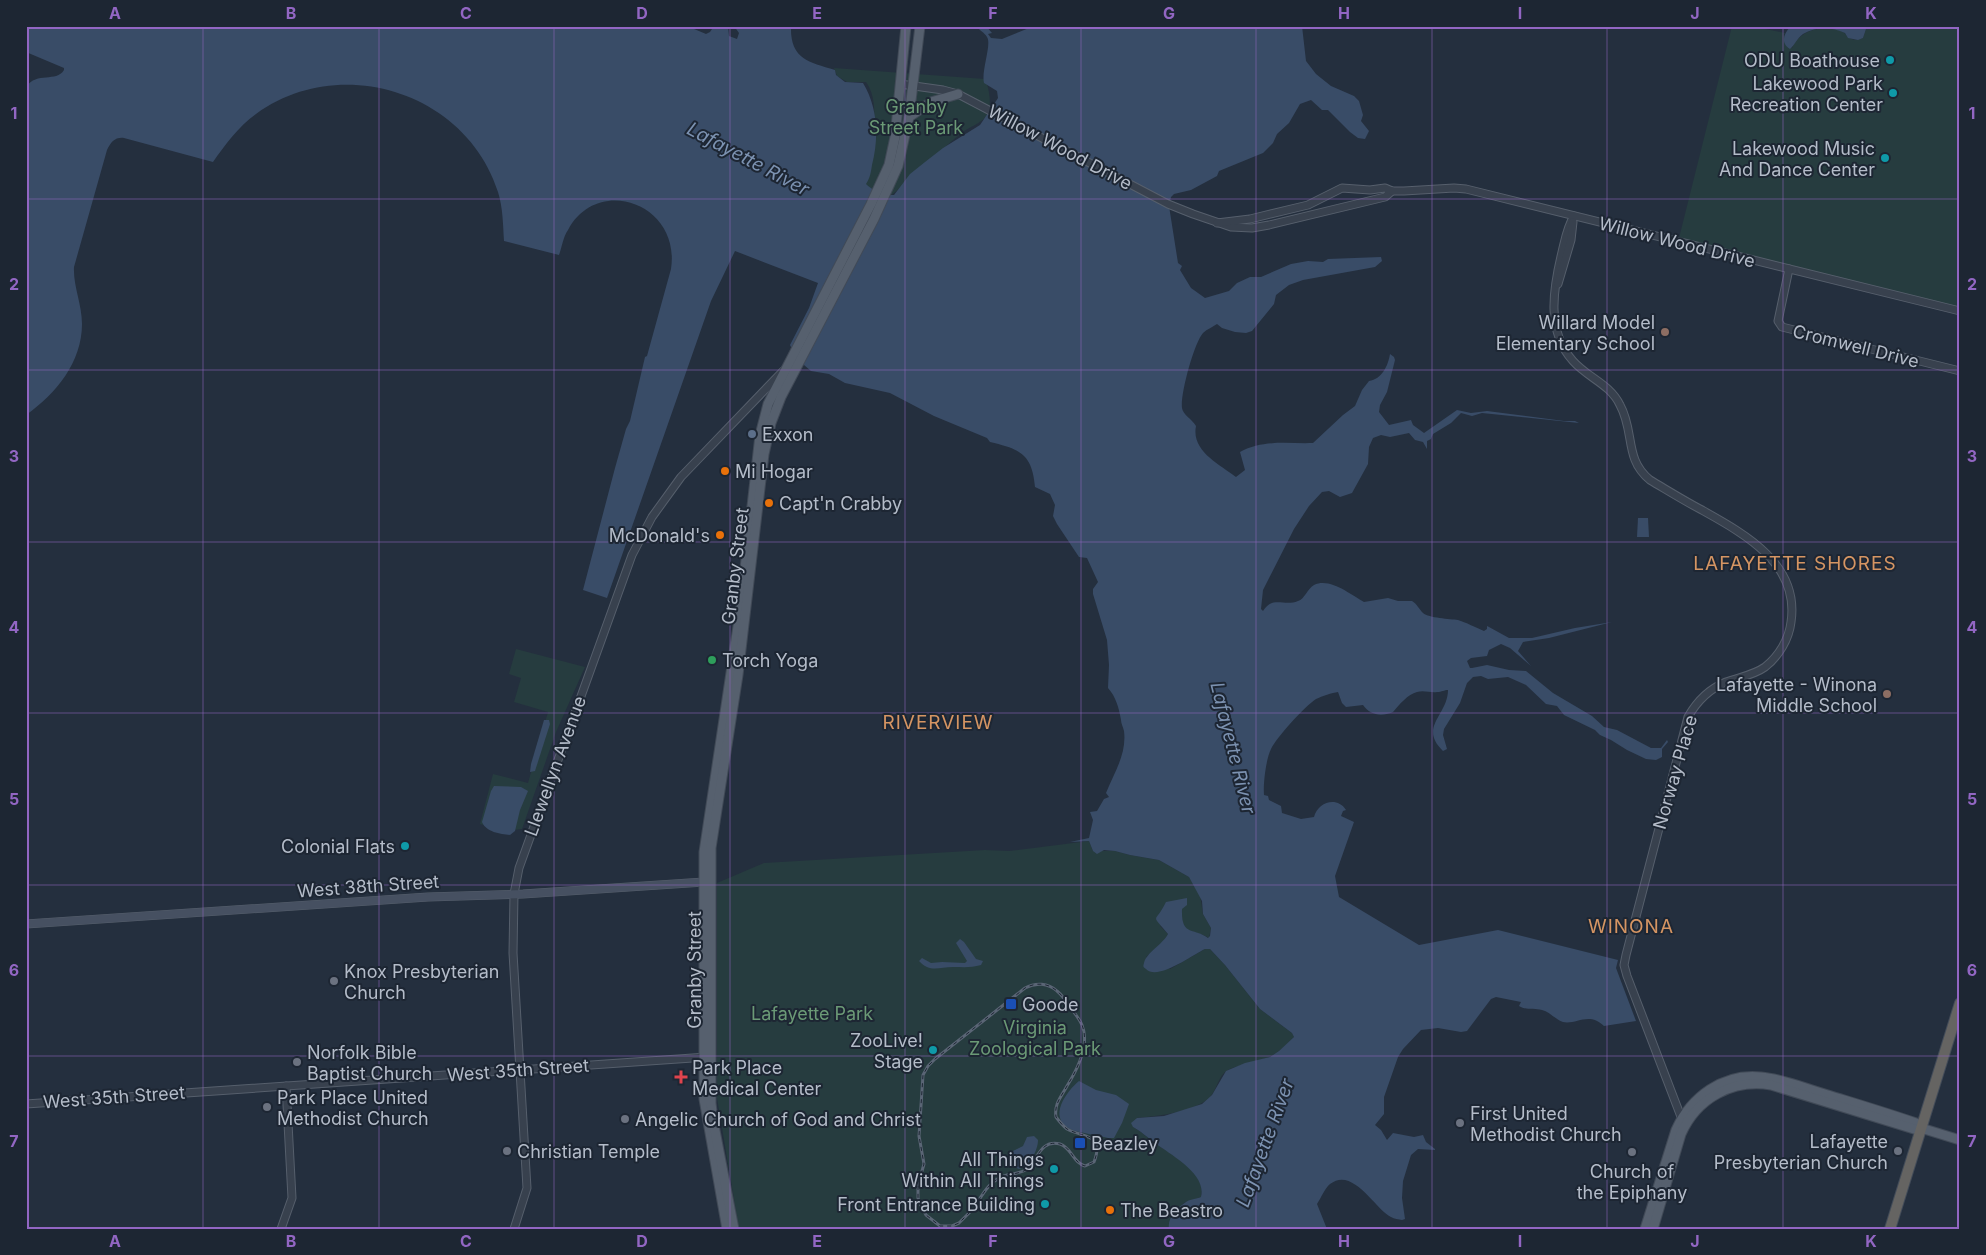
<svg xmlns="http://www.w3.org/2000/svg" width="1986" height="1255" viewBox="0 0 1986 1255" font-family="Inter,sans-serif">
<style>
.green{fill:#263c3f}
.water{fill:#394c67}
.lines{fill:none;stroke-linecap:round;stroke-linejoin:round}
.tertiary-casing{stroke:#565f6c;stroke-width:9}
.secondary-casing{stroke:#565f6c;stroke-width:9}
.primary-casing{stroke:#414a57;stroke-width:11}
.trunk-casing{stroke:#434c59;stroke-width:12}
.tertiary{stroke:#38414e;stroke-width:7}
.secondary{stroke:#465061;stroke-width:8}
.primary{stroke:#56606e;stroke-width:9}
.trunk{stroke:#656462;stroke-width:10}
.rail-casing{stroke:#5a6575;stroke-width:3}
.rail{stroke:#1d2633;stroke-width:1;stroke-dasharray:4;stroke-linecap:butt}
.grid{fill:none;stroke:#9266c3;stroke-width:1;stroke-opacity:0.55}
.culture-dot{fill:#0f9aa8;stroke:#1d2633;stroke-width:2}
.education-dot{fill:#8d6e63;stroke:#1d2633;stroke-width:2}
.service-dot{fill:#5c6f8a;stroke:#1d2633;stroke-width:2}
.food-dot{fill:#e8710a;stroke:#1d2633;stroke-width:2}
.leisure-dot{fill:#2e9e5b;stroke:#1d2633;stroke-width:2}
.worship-dot{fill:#6b7280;stroke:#1d2633;stroke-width:2}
.transit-dot{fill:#1a4fb4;stroke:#1d2633;stroke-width:2}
.health-dot{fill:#e0444e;stroke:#1d2633;stroke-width:2}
.labels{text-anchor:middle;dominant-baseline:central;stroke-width:4;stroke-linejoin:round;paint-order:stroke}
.poi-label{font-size:18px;fill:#b4bcc9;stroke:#1d2633;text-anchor:start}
.park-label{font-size:18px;fill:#6b9a76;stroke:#1d2633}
.street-label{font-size:18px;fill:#b4bcc9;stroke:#1d2633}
.water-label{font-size:19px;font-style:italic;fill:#7c92b1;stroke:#1d2633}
.neighbourhood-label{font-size:19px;letter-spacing:1px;fill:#d59563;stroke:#1d2633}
.neatline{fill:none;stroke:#9266c3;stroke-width:2}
.grid-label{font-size:16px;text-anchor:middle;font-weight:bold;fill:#9266c3}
</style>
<rect width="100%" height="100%" fill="#242f3e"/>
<g class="green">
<path d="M1732 26H1751L1785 33 1784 35 1792 48C1800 29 1825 24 1843 32 1846 34 1848 38 1852 39 1855 41 1860 39 1863 38L1867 26H1960V311L1678 242Z"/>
<path d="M834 68 985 79C989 88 992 104 988 113 984 122 972 126 964 131 940 150 917 173 894 193L884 200 863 184C868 157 884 106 866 82H847L837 76Z"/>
<path d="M516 649 585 667 556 732 522 829 504 831 480 824 493 774 528 783 548 712 514 702 521 678 509 674Z"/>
<path d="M1089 841 1093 851H1115L1130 855 1159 860 1189 877 1200 895 1203 914 1211 928 1209 938C1194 928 1180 937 1182 909L1160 926 1168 934 1163 942 1146 957 1170 969 1205 949H1210L1225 965 1260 1009 1292 1033 1294 1037C1288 1043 1280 1052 1271 1056 1260 1062 1232 1065 1224 1073 1218 1079 1216 1090 1210 1097 1195 1112 1158 1116 1137 1118L1133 1127C1141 1131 1148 1138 1155 1143 1172 1155 1207 1173 1201 1197L1184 1203 1171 1216 1169 1229H739L717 1098V883L764 863 985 850 1009 851Z"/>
</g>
<g class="water">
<path d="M26 26H687L706 34 710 32 714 26H728L729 36 737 39 739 33 734 26H791C790 59 808 62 835 70L836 75 845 82 863 83C878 108 879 137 872 165 871 172 870 178 866 184 871 190 886 196 894 195L910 174 925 162 943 148 980 125 998 98 997 91 984 83C981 71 992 44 987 37 985 33 979 30 976 26H986L992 33 988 34 991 38 1002 39 1034 26H1302L1306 61 1316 74 1331 86 1354 96 1359 101 1363 115 1361 121 1369 131 1365 139 1358 138 1350 132 1328 110H1322L1311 100 1300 104 1289 123 1277 134 1273 143 1263 153 1219 171 1217 176 1191 190 1174 194 1171 197 1169 206 1178 263 1182 266 1180 270 1191 288 1205 298 1229 291 1237 283 1250 277H1261L1291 264 1308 261 1323 262 1328 259 1381 257 1382 261 1375 267 1303 280 1289 285 1276 295 1274 304 1252 331 1246 333 1235 332 1222 328 1217 324C1213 327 1207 329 1203 333 1194 343 1180 395 1182 408 1183 415 1192 419 1196 426 1191 451 1219 464 1236 477L1245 470 1240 452C1263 439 1289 444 1313 443L1343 415 1355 406 1362 390 1369 381C1382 379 1388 366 1390 354L1394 357 1395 360 1387 392 1380 405 1379 412 1389 425 1411 420 1413 425 1424 433 1457 410 1471 413 1487 411 1564 421H1575L1579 423 1482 413 1472 416 1461 413 1451 423 1433 434 1431 439 1427 441V449L1423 442 1415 440 1409 433 1390 437 1381 435 1373 438 1369 447 1368 464 1352 493 1340 497 1329 491 1322 492 1309 506 1294 529 1263 590 1261 609 1263 611C1273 595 1284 607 1298 601 1305 599 1307 589 1314 585 1330 577 1351 595 1364 602L1388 598 1398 601H1412C1417 604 1419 609 1423 613 1429 618 1450 619 1458 620 1465 622 1477 628 1484 631L1487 629V626L1489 627 1509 638H1532L1575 628 1612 622 1549 638 1523 642 1518 651 1531 666 1510 648 1501 644 1489 650 1487 656 1471 658 1467 661 1470 668H1472L1487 665 1509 670 1526 671 1553 693 1592 716 1604 727 1617 730 1651 748H1661L1667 740 1668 742 1662 749V757L1656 760 1646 759 1627 750 1611 740 1600 735 1595 730 1564 715 1557 706 1546 704 1526 685 1508 677 1488 679 1481 676 1473 677 1467 683 1460 703 1444 729 1443 735 1447 749 1443 751C1418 727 1448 715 1448 690 1444 690 1442 692 1437 692 1431 693 1424 690 1417 692 1408 694 1399 705 1393 712 1381 717 1370 715 1363 705L1346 707 1342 703 1338 692C1332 693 1322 696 1316 699 1304 707 1277 737 1271 749 1266 759 1263 784 1264 795L1268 796 1269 800 1281 806 1282 813 1301 819 1314 817C1318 802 1337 796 1346 810L1343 811 1341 816 1354 822 1335 876 1339 897 1419 945 1498 930 1618 960 1616 968 1636 1021 1604 1026C1589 1011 1576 1025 1563 1022 1556 1020 1550 1012 1542 1010 1534 1008 1528 1011 1519 1006L1521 1002 1496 997 1491 999 1467 1031 1461 1032 1438 1028 1421 1030 1403 1049 1398 1057 1384 1097V1114L1375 1125 1381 1130 1387 1140 1393 1133 1414 1137 1423 1135 1426 1142 1435 1149V1150L1418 1149 1411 1155 1403 1181 1402 1198 1405 1219 1402 1220C1399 1219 1394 1219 1391 1217 1375 1209 1353 1166 1330 1184 1325 1188 1321 1198 1317 1204L1327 1229H1169C1167 1218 1177 1208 1186 1202 1190 1199 1196 1199 1201 1197 1207 1174 1171 1155 1155 1143 1148 1138 1141 1131 1133 1127L1131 1123 1137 1118 1164 1116 1202 1104 1212 1095 1226 1071 1245 1063 1270 1057 1279 1051 1294 1037 1292 1033 1260 1009 1225 965 1210 949H1205C1192 955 1158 981 1146 969 1143 967 1143 967 1144 963 1146 953 1163 944 1168 934 1150 912 1155 925 1166 902L1187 898V905L1182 909C1181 937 1194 927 1208 938L1210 936 1211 928 1203 914 1202 901 1189 877 1159 860 1130 855 1115 851 1104 850 1097 854 1093 851 1089 841 1070 842 1089 838 1093 820 1090 812 1097 811 1104 799 1109 797 1106 793C1114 773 1127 754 1124 731 1123 727 1121 723 1121 720 1119 708 1116 697 1108 688L1109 665 1107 640 1093 594V589L1098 582 1087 558 1079 557 1057 524 1053 516 1055 505 1050 494 1035 487C1032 453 1019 449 990 442L987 438 934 416 890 393 845 383 829 374 811 371 797 359 790 345 809 308 818 283 735 251 711 301 607 598 583 590 615 468 626 429 630 421 645 357 647 356 671 269C681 204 598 174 568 230 563 237 562 247 559 255L504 241C503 225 503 208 498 192 466 92 340 53 256 114 238 127 225 145 213 162L124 138C115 137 111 142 107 150L74 267C73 286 82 304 82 324 82 362 56 394 26 415V87C37 71 56 83 64 70V68L26 52Z"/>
<path d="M1791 26H1867L1863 38 1858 40 1848 38 1845 33C1832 27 1816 26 1803 34 1797 38 1795 45 1790 49 1780 43 1784 33 1791 26Z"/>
<path d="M1638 518H1648L1649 537H1637Z"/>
<path d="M544 720H549L550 724 535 771 530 772 531 764Z"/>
<path d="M494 786 521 787 528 791 520 810 515 831 510 835C500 834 486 832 482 822L491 791Z"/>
<path d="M960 939 964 942 976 959 983 961 981 965C971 968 963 967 953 967 939 967 930 973 919 961L922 958 931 963 942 962 965 963 967 961 956 943Z"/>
<path d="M1079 1081 1096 1090 1116 1095 1129 1104 1122 1123 1114 1138H1108C1098 1135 1079 1133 1070 1129 1047 1117 1067 1091 1079 1081Z"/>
<path d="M1034 1136 1038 1140C1038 1150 1030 1166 1019 1169L1010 1165 1009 1160 1011 1152 1023 1146 1027 1137Z"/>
</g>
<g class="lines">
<defs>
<g id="tertiary">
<path d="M900 84 943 90 958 94 1168 204 1193 214 1231 227 1252 228 1269 225 1385 197 1392 191"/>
<path d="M1574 216C1567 227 1565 240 1562 252 1553 289 1546 331 1573 361 1588 378 1610 384 1620 405 1635 432 1624 459 1650 480 1667 490 1683 500 1700 509 1743 533 1800 563 1791 622 1789 639 1779 656 1765 667 1754 675 1740 677 1726 682 1709 689 1697 701 1688 717L1626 955 1624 965 1627 976 1683 1122"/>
<path d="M1217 223 1250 219 1308 205 1342 188 1370 190 1385 188 1392 191H1404L1454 188 1466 189 1960 311"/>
<path d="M1789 269 1778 321 1782 327 1960 371"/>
<path d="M1558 284 1571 240 1573 222"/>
<path d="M26 1104 707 1057"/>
<path d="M281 1229 292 1198 286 1086"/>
<path d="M514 1229 527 1188 513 953 514 894 519 868 632 555 652 517 681 477 783 371"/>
</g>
<path id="secondary" d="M26 924 428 897 523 894 704 882 709 880"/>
<g id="primary">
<path d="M909 117 931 102 958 94"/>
<path d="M727 1229 704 1099V852L740 613 760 435 768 404 871 204 889 165 895 137 906 26"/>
<path d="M734 1229 713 1120 711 1103V848L738 675 764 454 771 423 781 397 874 219 898 166 909 117 920 26"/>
<path d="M1645 1229 1676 1130C1691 1097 1723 1073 1761 1077 1784 1079 1806 1089 1828 1095 1857 1104 1887 1113 1916 1123L1921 1128"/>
<path d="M1653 1229 1681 1134C1697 1098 1732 1079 1771 1085L1914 1129 1921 1128 1960 1140"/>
</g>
<path id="trunk" d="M1890 1229 1960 1003"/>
</defs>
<use href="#tertiary" class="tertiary-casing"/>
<use href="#secondary" class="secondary-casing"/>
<use href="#primary" class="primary-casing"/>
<use href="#trunk" class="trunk-casing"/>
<use href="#tertiary" class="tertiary"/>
<use href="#secondary" class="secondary"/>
<use href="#primary" class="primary"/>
<use href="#trunk" class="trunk"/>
<defs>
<path id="rail" d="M970 1212 959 1223 952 1226H940L926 1215 921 1206 918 1198V1185L924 1164 919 1136 923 1075 928 1066 935 1059 1025 988C1036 982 1048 983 1057 991 1062 995 1066 1001 1069 1006 1074 1012 1079 1018 1082 1025 1090 1044 1077 1070 1067 1086 1061 1097 1054 1104 1056 1117 1059 1121 1063 1126 1067 1129 1083 1138 1105 1133 1094 1162L1085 1166C1073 1163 1072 1148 1060 1144 1040 1139 1038 1160 1026 1170 1020 1173 1013 1174 1007 1175 992 1179 985 1190 977 1203"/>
</defs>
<use href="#rail" class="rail-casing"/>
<use href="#rail" class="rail"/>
</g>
<path class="grid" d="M203 26V1229M379 26V1229M554 26V1229M730 26V1229M905 26V1229M1081 26V1229M1256 26V1229M1432 26V1229M1607 26V1229M1783 26V1229M26 199H1960M26 370H1960M26 542H1960M26 713H1960M26 885H1960M26 1056H1960"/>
<g class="culture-dot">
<circle cx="1890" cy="60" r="5"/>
<circle cx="1893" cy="93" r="5"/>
<circle cx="1885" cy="158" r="5"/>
<circle cx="405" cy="846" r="5"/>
<circle cx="933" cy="1050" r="5"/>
<circle cx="1054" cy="1169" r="5"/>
<circle cx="1045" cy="1204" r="5"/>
</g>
<g class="education-dot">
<circle cx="1665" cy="332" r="5"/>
<circle cx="1887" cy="694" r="5"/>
</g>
<circle class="service-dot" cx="752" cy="434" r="5"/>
<g class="food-dot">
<circle cx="725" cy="471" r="5"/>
<circle cx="769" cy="503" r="5"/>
<circle cx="720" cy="535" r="5"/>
<circle cx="1110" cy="1210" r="5"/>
</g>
<circle class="leisure-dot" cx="712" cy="660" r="5"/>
<g class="worship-dot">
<circle cx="334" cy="981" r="5"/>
<circle cx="297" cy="1062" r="5"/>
<circle cx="267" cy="1107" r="5"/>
<circle cx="625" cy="1119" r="5"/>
<circle cx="1460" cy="1123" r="5"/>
<circle cx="507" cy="1151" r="5"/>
<circle cx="1898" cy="1151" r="5"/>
<circle cx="1632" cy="1152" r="5"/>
</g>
<g class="transit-dot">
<rect x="1005" y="998" width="12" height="12" rx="2.5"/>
<rect x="1074" y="1137" width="12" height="12" rx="2.5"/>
</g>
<path class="health-dot" d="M678.5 1069.5h5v5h5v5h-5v5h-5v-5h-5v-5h5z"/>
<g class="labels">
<g class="poi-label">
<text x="1880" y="60" text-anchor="end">ODU Boathouse</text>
<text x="1883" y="83" text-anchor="end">Lakewood Park<tspan x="1883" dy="21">Recreation Center</tspan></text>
<text x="1875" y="148" text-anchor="end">Lakewood Music<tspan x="1875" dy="21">And Dance Center</tspan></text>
<text x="1655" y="322" text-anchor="end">Willard Model<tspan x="1655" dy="21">Elementary School</tspan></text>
<text x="762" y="434">Exxon</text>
<text x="735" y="471">Mi Hogar</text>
<text x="779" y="503">Capt'n Crabby</text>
<text x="710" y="535" text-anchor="end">McDonald's</text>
<text x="722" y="660">Torch Yoga</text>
<text x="1877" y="684" text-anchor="end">Lafayette - Winona<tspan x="1877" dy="21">Middle School</tspan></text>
<text x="395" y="846" text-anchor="end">Colonial Flats</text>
<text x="344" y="971">Knox Presbyterian<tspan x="344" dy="21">Church</tspan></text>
<text x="1022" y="1004">Goode</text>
<text x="923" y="1040" text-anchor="end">ZooLive!<tspan x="923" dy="21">Stage</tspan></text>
<text x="307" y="1052">Norfolk Bible<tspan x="307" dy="21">Baptist Church</tspan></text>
<text x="692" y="1067">Park Place<tspan x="692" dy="21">Medical Center</tspan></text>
<text x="277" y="1097">Park Place United<tspan x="277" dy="21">Methodist Church</tspan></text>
<text x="1470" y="1113">First United<tspan x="1470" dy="21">Methodist Church</tspan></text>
<text x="635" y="1119">Angelic Church of God and Christ</text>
<text x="1888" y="1141" text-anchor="end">Lafayette<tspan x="1888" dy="21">Presbyterian Church</tspan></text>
<text x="1091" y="1143">Beazley</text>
<text x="517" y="1151">Christian Temple</text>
<text x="1044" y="1159" text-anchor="end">All Things<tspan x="1044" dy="21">Within All Things</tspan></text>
<text x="1632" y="1171" text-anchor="middle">Church of<tspan x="1632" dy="21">the Epiphany</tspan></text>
<text x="1035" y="1204" text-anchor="end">Front Entrance Building</text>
<text x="1120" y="1210">The Beastro</text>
</g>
<g class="park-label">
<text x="916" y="106">Granby<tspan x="916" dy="21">Street Park</tspan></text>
<text x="812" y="1013">Lafayette Park</text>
<text x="1035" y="1027">Virginia<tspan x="1035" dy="21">Zoological Park</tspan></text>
</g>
<g class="street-label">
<text transform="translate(1060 147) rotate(28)">Willow Wood Drive</text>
<text transform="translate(1677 242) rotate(14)">Willow Wood Drive</text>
<text transform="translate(1856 346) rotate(14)">Cromwell Drive</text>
<text transform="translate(735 566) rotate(-83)">Granby Street</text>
<text transform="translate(555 766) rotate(-70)">Llewellyn Avenue</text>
<text transform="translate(1675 772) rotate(-74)">Norway Place</text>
<text transform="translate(368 886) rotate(-4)">West 38th Street</text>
<text transform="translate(694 970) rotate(-90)">Granby Street</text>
<text transform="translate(518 1070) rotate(-4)">West 35th Street</text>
<text transform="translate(114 1097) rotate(-4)">West 35th Street</text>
</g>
<g class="water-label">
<text transform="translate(748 159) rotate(28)">Lafayette River</text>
<text transform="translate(1233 748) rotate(76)">Lafayette River</text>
<text transform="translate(1265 1143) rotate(-70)">Lafayette River</text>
</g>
<g class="neighbourhood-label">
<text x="1795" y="563">LAFAYETTE SHORES</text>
<text x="938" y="722">RIVERVIEW</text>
<text x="1631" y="926">WINONA</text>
</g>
</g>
<rect width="1986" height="1255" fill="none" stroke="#1d2633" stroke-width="55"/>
<rect x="28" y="28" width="1930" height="1200" class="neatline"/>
<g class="grid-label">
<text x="115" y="19">A</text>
<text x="291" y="19">B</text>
<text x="466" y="19">C</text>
<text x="642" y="19">D</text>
<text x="817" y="19">E</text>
<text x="993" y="19">F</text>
<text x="1169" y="19">G</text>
<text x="1344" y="19">H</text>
<text x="1520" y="19">I</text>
<text x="1695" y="19">J</text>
<text x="1871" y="19">K</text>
<text x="14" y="119">1</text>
<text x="1972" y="119">1</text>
<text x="14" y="290">2</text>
<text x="1972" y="290">2</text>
<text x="14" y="462">3</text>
<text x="1972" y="462">3</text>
<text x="14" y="633">4</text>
<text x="1972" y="633">4</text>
<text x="14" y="805">5</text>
<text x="1972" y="805">5</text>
<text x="14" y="976">6</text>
<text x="1972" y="976">6</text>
<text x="14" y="1147">7</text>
<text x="1972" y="1147">7</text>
<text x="115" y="1247">A</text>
<text x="291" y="1247">B</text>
<text x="466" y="1247">C</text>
<text x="642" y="1247">D</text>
<text x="817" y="1247">E</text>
<text x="993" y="1247">F</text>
<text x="1169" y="1247">G</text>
<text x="1344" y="1247">H</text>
<text x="1520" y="1247">I</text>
<text x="1695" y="1247">J</text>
<text x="1871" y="1247">K</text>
</g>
</svg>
